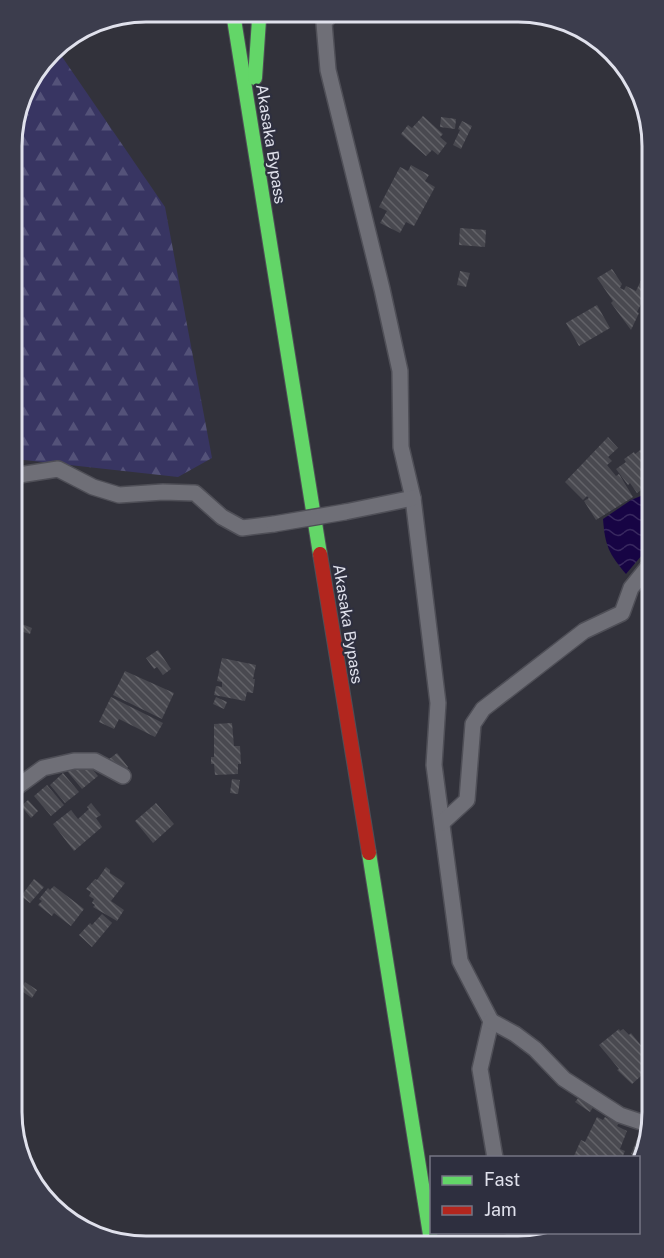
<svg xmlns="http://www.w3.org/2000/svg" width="664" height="1258" viewBox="0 0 664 1258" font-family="'Public Sans',sans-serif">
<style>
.forest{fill:url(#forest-firs)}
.water{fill:url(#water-waves)}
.building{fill:url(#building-back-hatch)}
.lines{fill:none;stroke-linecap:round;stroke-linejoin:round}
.street-casing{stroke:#4f4f57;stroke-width:18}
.fast-casing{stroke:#4f4f57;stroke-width:16}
.jam-casing{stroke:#4f4f57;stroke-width:16}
.street{stroke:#6f6f77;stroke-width:15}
.fast{stroke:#63d668;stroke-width:14}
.jam{stroke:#b3261e;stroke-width:14}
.street-bridge-casing{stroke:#4f4f57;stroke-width:18;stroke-linecap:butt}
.street-bridge{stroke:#6f6f77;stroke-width:15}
.labels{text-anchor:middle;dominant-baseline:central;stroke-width:4.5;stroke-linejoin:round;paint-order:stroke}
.street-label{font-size:16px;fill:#e0e1ec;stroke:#2e2f3f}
.rim{fill:none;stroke:#e0e1ec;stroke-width:3}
</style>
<defs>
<pattern id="forest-firs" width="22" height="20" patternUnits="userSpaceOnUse" patternTransform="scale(1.5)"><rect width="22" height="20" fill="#383562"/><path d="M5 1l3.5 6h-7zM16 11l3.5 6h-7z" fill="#545279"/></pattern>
<pattern id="water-waves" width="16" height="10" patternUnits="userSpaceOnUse" patternTransform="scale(1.5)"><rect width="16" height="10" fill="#170444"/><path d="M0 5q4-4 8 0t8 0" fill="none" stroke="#38285f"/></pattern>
<pattern id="building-back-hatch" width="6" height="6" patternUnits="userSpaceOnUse" patternTransform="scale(1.5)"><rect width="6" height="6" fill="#494950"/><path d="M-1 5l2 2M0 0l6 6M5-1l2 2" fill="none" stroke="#636369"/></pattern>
</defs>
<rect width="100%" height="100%" fill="#32323b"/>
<path class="forest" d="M56 48 165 207 212 458 178 477 15 459 13 129 26 87Z"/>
<path class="water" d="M648 493V548L626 574C609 554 605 546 603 519L631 500Z"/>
<g class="building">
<path d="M423 116 443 134 440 137 447 143 438 155 432 150 426 156 401 134 408 125 412 128Z"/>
<path d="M441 117 456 119 455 129 440 127Z"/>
<path d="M462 121 472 126 461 149 453 145 460 130 458 129Z"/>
<path d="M411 165 429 175 425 181 435 187 414 226 406 222 400 233 380 223 387 211 379 207 400 167 408 171Z"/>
<path d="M460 228 486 230 485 247 459 245Z"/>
<path d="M612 269 622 284 620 288 624 290 626 286 636 291 643 276 646 278V294L637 312 639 313 631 330 611 303 613 301 597 278Z"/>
<path d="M460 271 470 273 466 287 457 285Z"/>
<path d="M597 305 610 328 579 346 566 323Z"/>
<path d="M608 437 618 448 608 457 612 461 607 465 616 476 619 474 633 497 596 520 584 501 589 498 587 496 583 500 565 482Z"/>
<path d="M647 445V486L637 493 630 483 628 485 616 469 626 462 624 459 634 452 635 454Z"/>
<path d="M17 622 32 628 30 634 16 630Z"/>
<path d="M158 650 171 669 163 675 157 667 154 669 146 658Z"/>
<path d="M222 658 256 665 253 679H255L253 693 247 692 245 701 214 695 216 686 222 687V682L217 681Z"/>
<path d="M125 671 174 693 162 719 113 695Z"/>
<path d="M111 697 163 723 155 737 119 719 114 729 99 722Z"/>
<path d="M216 697 227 702 224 709 213 704Z"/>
<path d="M232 723 234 746H240L241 764H238V774L215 775 214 764H211V757H214V724Z"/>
<path d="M117 753 128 767 126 769 132 776 122 785 104 763Z"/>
<path d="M83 758 98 776 82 789 67 771Z"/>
<path d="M63 773 79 792 65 803 50 785Z"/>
<path d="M232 779 240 780 238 794 230 793Z"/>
<path d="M47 785 64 805 51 816 34 796Z"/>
<path d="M28 800 38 811 31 818 21 806Z"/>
<path d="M91 803 101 815 96 818 102 827 74 851 53 824 71 810 78 819 89 809 87 807Z"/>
<path d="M156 803 174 824 153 843 135 821Z"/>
<path d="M106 867 110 870V873L125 883 111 901 124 910 117 921 93 907 95 905 92 903 94 899 89 896 91 892 86 889 95 879 97 880Z"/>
<path d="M34 879 44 887 30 903 21 896Z"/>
<path d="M54 886 84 909 71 926 54 913 52 916 38 905 42 901 39 899 48 888 50 890Z"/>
<path d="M102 914 112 923 92 947 79 935 90 923 92 925Z"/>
<path d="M25 982 37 990 32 998 20 990Z"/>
<path d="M619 1029 620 1031 623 1029 629 1035 631 1033 644 1049 650 1044 651 1045V1067L632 1084 617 1070 619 1069 599 1045Z"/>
<path d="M580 1096 594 1106 590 1112 575 1102Z"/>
<path d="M597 1117 603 1120 605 1117 619 1123 617 1126 627 1131 620 1149 625 1151 622 1158H573L581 1140 585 1142Z"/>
<path d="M642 1127 648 1130 637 1158 631 1154Z"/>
</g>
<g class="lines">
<defs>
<g id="street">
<path d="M332 13 324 23 328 70 382 289 400 371 401 447 413 498 438 703 434 765 460 961 491 1021 480 1069 495 1158"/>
<path d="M15 477 19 475 58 469 93 487 119 495 163 492 195 493 222 517 242 528 274 524"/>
<path d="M345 512 413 498"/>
<path d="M17 787 43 768 74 761H95L123 776"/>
<path d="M442 823 467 800 473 724 483 709 584 631 622 613 631 588 648 567"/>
<path d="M491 1021 515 1034 535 1049 564 1079 620 1115 650 1125"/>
<path d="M513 1232 515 1240"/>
</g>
<g id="fast">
<path d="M233 13 320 554"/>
<path d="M255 78 259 20 264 13"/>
<path d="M369 853 431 1241"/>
</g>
<path id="jam" d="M320 554 369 853"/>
</defs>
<use href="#street" class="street-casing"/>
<use href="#fast" class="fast-casing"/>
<use href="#jam" class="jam-casing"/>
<use href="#street" class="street"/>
<use href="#fast" class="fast"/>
<use href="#jam" class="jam"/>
<defs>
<path id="street-bridge" d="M274 524 345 512"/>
</defs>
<use href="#street-bridge" class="street-bridge-casing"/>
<use href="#street-bridge" class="street-bridge"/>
</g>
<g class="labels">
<g class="street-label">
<text transform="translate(271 144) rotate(81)">Akasaka Bypass</text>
<text transform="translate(348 624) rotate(81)">Akasaka Bypass</text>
</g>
</g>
<path d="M0 0H664V1258H0ZM146 22H518A124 124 0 0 1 642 146V1112A124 124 0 0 1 518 1236H146A124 124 0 0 1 22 1112V146A124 124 0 0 1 146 22Z" fill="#3c3d4d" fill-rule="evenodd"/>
<path class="rim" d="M146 22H518A124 124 0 0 1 642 146V1112A124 124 0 0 1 518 1236H146A124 124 0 0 1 22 1112V146A124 124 0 0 1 146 22Z"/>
<rect x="430" y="1156" width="210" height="78" fill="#2e2f3f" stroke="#757684" stroke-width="1.5"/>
<rect x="442" y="1176" width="30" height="9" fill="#63d668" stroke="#757684" stroke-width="1.5"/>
<text x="484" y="1186" font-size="18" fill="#e0e1ec">Fast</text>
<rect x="442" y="1206" width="30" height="9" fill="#b3261e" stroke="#757684" stroke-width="1.5"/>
<text x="484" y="1216" font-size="18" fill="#e0e1ec">Jam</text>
</svg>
